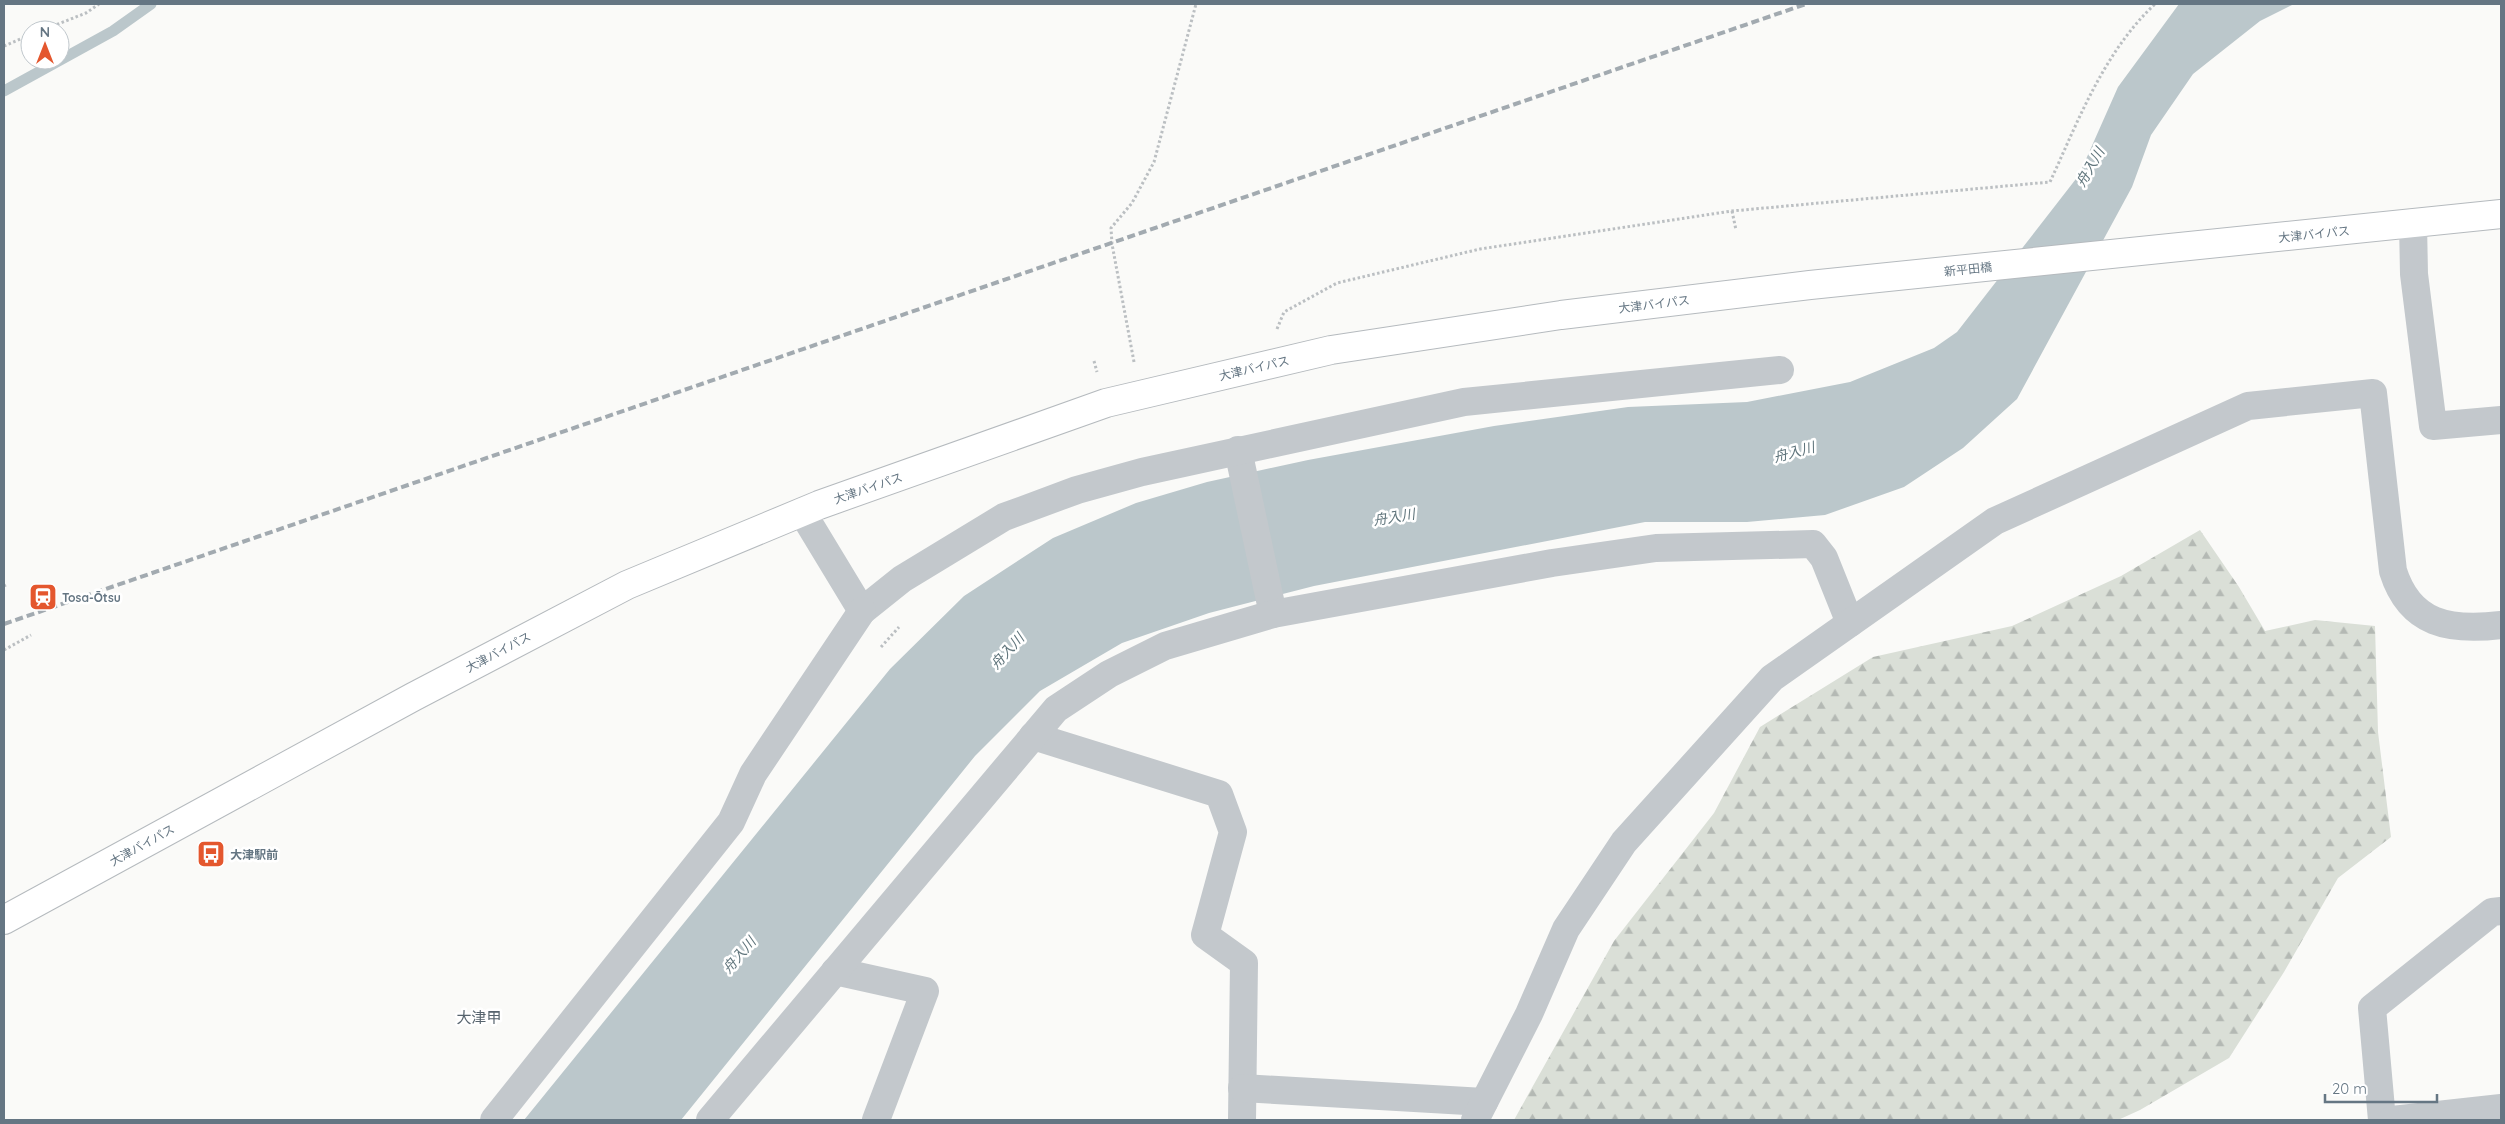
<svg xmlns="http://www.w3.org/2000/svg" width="2505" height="1124" viewBox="0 0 2505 1124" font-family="Quicksand,'Noto Sans JP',sans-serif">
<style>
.forest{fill:url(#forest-firs)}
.water{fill:#bbc7cb}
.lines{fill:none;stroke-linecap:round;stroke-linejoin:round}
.stream{stroke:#bbc7cb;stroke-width:11}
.major-casing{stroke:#b5babe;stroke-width:30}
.path{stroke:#bbbfc2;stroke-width:3;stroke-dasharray:2.5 2.5;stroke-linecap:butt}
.minor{stroke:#c3c8cc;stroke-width:28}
.major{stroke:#fff;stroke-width:28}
.rail{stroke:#a2aab0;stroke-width:4;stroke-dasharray:8 4;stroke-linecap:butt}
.labels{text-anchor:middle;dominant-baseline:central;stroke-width:5;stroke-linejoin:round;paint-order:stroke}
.street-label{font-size:12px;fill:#657683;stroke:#fff}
.poi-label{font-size:12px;font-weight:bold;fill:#657683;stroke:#fff;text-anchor:start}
.water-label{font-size:14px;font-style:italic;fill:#60757c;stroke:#fff}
.quarter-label{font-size:15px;fill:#57646e;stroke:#fff}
</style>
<defs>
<pattern id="forest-firs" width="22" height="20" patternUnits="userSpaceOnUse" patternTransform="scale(1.25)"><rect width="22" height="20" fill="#dadfd7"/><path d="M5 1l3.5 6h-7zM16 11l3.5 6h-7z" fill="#b4b9b4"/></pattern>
</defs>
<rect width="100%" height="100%" fill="#fafaf8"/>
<path class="forest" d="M2200 530 2239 587 2265 631 2315 620 2375 626 2378 732 2391 837 2338 878 2284 972 2229 1058 2140 1110 2118 1120H1514L1614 941 1714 813 1760 727 1873 657 2012 626 2121 576Z"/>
<path class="water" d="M2179 4H2294L2260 21 2193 74 2151 135 2132 187 2017 399 1963 448 1904 487 1825 515 1747 522H1645L1314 586 1209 613 1122 643 1040 691 975 756 681 1120H524L890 669 964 596 1053 538 1136 503 1207 482 1308 460 1494 426 1628 407 1747 402 1850 382 1934 348 1957 332 2079 175 2118 87Z"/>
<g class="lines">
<path class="stream" d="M4 91 113 31 151 4"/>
<defs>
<path id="major" d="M4 920 413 697 627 585 819 505 1106 403 1331 350 1561 315 1810 285 2501 214"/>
</defs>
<use href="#major" class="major-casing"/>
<g class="path">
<path d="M43 30 86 13 99 4"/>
<path d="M4 46 30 35"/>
<path d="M1732 211 1736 230"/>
<path d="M1277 329 1284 312 1337 283 1480 249 1732 211 2050 182C2079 119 2104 52 2155 4"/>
<path d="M1094 361 1097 372"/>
<path d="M1134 362 1112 244 1111 228 1132 203 1154 162 1196 4"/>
<path d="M4 586 6 585"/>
<path d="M881 647 899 627"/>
<path d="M4 650 31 635"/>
</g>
<g class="minor">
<path d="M2413 223 2414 274 2433 426 2501 420"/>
<path d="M1238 450 1273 614"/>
<path d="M802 512 862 611 902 579 1004 517 1077 490 1142 472 1464 402 1780 370"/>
<path d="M1033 736 1219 794 1233 832 1205 935 1244 963 1242 1120"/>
<path d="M835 971 925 991 876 1120"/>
<path d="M1242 1088 1484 1102"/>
<path d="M494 1120 731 822 753 774 862 611"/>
<path d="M710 1120 1056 709 1109 674 1165 646 1273 614 1552 563 1656 548 1813 544 1824 558 1850 623"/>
<path d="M1475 1120 1529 1014 1566 929 1624 842 1772 678 1995 521 2248 406 2373 393 2393 571C2410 625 2450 631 2501 625"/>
<path d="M2382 1120 2372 1008 2492 912 2501 911"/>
<path d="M2392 1120 2501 1108"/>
</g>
<use href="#major" class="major"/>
<path class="rail" d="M4 624 1806 4"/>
</g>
<defs>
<symbol id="station-square" viewBox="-11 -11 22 22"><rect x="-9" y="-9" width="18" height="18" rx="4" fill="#e4572e" stroke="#fff"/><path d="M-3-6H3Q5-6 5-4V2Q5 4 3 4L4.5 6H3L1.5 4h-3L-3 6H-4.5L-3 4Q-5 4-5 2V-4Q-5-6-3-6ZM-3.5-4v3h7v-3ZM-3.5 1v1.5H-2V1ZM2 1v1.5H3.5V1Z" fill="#fff"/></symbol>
<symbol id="bus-square" viewBox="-11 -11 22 22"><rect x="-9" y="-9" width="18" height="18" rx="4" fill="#e4572e" stroke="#fff"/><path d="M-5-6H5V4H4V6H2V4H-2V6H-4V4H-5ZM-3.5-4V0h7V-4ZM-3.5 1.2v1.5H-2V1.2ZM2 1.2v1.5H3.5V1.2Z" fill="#fff"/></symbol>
</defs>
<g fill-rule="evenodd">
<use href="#station-square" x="27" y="581" width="32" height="32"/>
<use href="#bus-square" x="195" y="838" width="32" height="32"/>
</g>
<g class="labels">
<g class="street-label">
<text transform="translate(2314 234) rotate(-6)">大津バイパス</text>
<text transform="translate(1968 269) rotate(-6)">新平田橋</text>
<text transform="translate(1654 304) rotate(-7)">大津バイパス</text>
<text transform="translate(1254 368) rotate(-13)">大津バイパス</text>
<text transform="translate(868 488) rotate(-19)">大津バイパス</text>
<text transform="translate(498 652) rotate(-28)">大津バイパス</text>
<text transform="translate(142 845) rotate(-29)">大津バイパス</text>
</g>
<g class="poi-label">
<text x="62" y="597">Tosa-Ōtsu</text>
<text x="230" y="854">大津駅前</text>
</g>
<g class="water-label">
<text transform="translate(2090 167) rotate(-60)">舟入川</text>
<text transform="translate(1794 452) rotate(-15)">舟入川</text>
<text transform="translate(1394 517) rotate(-9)">舟入川</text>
<text transform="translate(1007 651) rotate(-48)">舟入川</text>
<text transform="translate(739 955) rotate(-49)">舟入川</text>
</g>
<g class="quarter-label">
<text x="479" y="1017">大津甲</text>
</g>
</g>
<rect width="2505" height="1124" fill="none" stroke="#657683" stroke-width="10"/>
<g transform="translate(45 45)"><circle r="24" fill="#ffffff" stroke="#c1c8cd"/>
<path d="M0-4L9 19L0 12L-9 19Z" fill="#e4572e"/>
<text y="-8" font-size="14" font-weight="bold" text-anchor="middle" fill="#657683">N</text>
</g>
<path d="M2325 1094v8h112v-8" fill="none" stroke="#657683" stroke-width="2.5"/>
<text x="2332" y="1094" font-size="15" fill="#657683" stroke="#ffffff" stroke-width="4" paint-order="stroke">20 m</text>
</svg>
